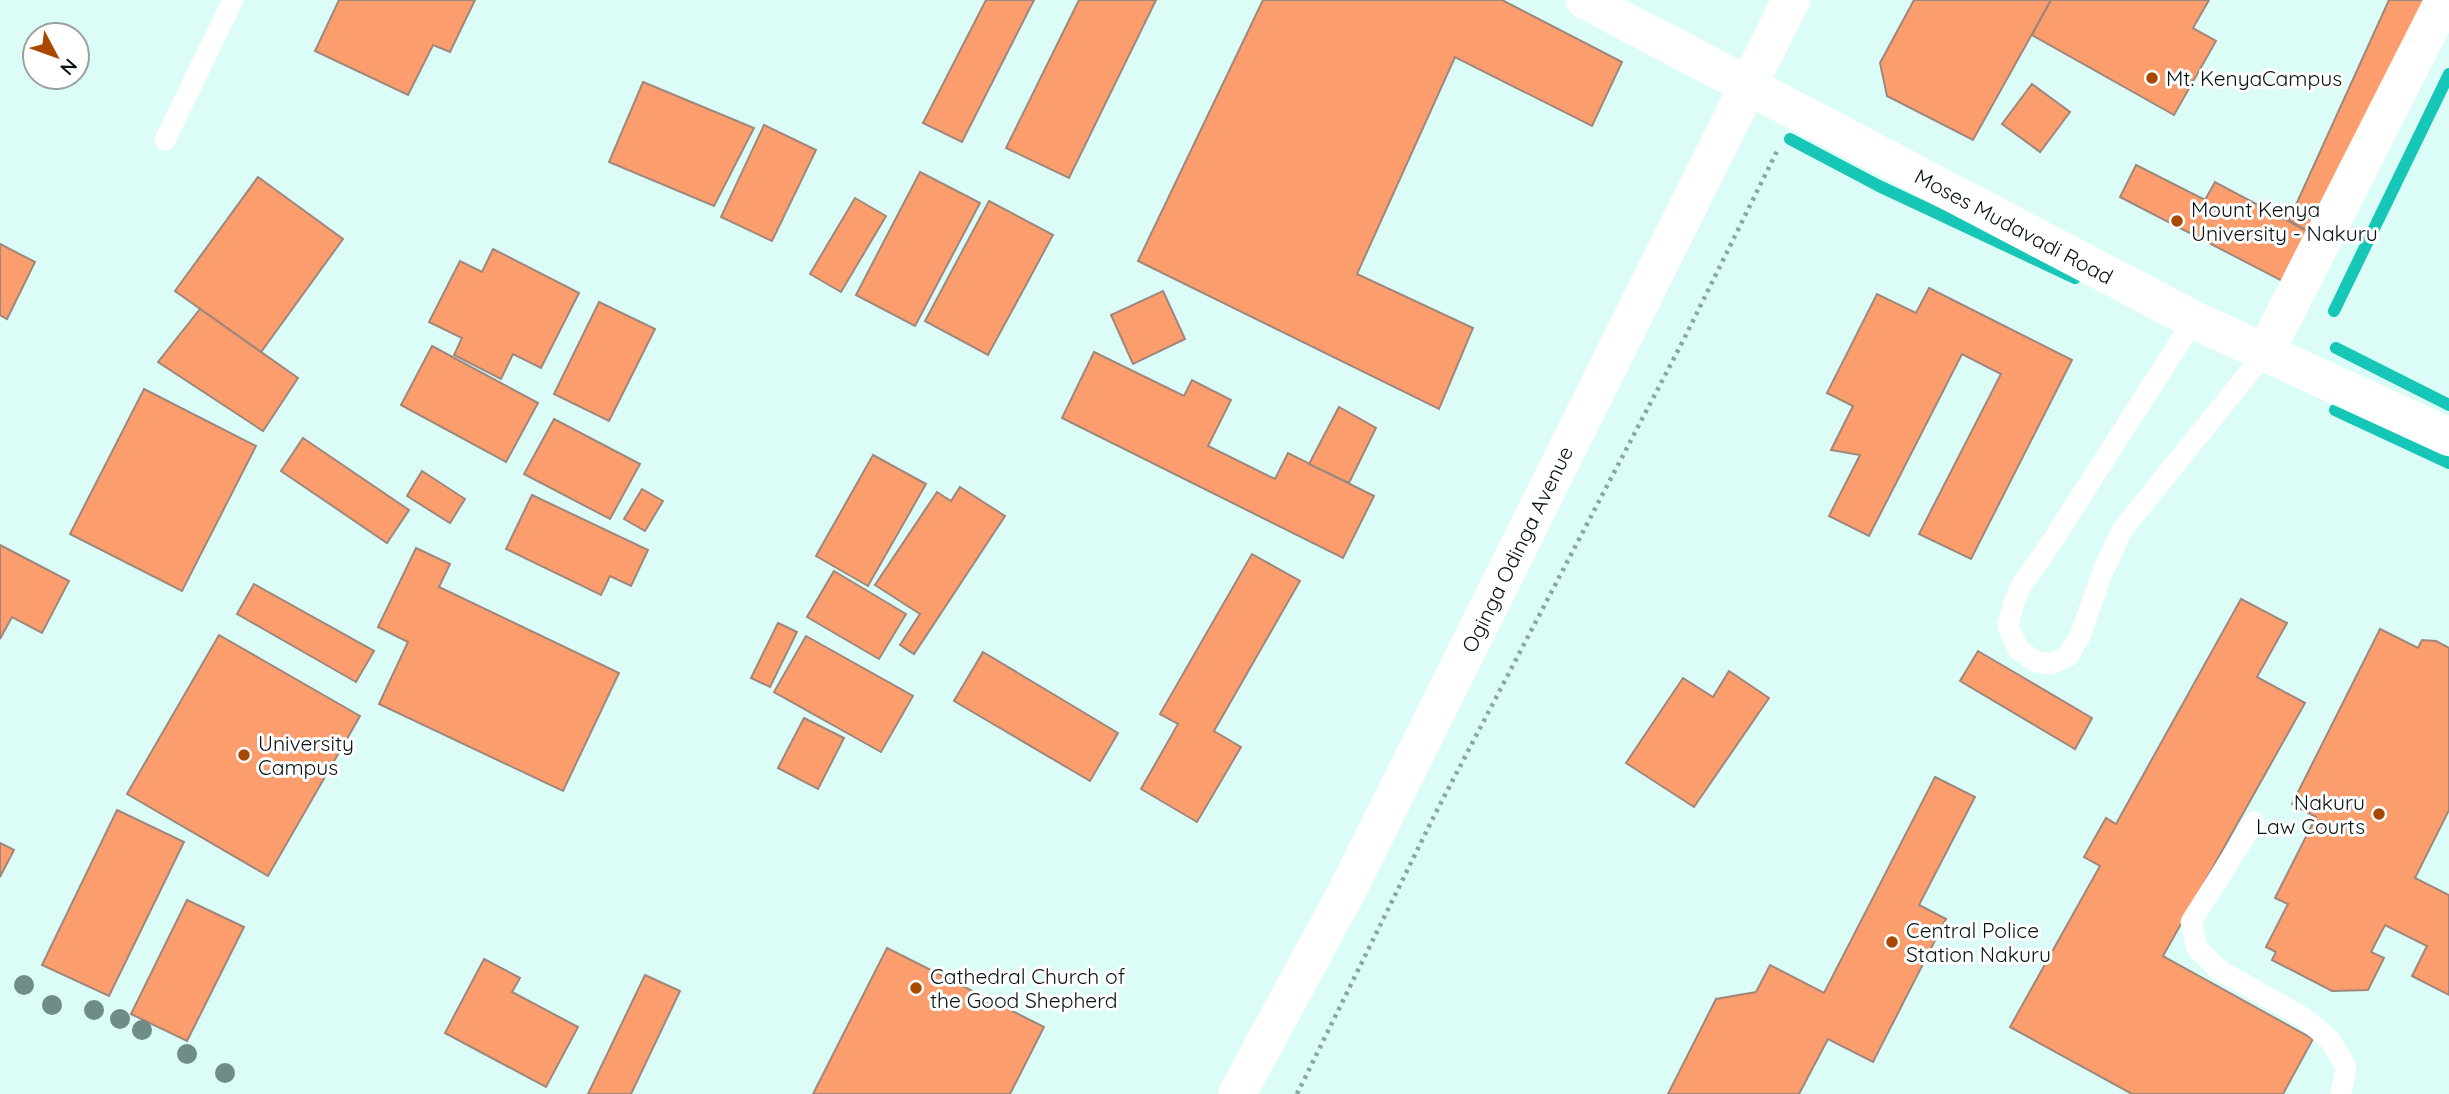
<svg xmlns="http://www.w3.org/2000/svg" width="2449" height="1094" viewBox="0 0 2449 1094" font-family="Quicksand,sans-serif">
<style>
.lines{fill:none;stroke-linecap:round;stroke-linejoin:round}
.stream{stroke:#16c7b7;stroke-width:12}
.building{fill:#fc9d6d;stroke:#9f877b;stroke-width:2}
.path{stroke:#8da6a2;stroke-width:4.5;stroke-dasharray:3.5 5;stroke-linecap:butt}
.service{stroke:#fff;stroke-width:21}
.minor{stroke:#fff;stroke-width:38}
.tree{fill:#708c88}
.poi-dot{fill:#a94900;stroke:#fff;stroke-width:2.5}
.labels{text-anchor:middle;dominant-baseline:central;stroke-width:6;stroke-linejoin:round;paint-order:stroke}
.poi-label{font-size:21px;fill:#081312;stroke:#fff;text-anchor:start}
.street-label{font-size:21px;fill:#081312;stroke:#fff}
</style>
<rect width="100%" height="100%" fill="#dcfdf7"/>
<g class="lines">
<g class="stream">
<path d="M1790 139 1879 186 2075 278"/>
<path d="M2334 311 2449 74"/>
<path d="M2336 348 2449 405"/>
<path d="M2335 410 2449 463"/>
</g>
</g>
<g class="building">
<path d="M339 0H475L450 52 433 45 408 95 315 51Z"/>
<path d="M986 0H1034L962 142 923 123Z"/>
<path d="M1079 0H1156L1069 178 1006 148Z"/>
<path d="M1263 0H1502L1622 62 1592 126 1455 57 1357 274 1473 328 1439 409 1138 261Z"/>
<path d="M1914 0H2051L1973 140 1887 96 1880 63Z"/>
<path d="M2051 0H2209L2193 28 2216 41 2174 115 2032 35Z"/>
<path d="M2389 0H2426L2318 237 2289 220Z"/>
<path d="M643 82 754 128 714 206 609 162Z"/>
<path d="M2032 84 2070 112 2040 152 2002 124Z"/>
<path d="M764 125 816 150 772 241 721 217Z"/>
<path d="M2136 165 2205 200 2215 182 2318 237 2294 287 2120 197Z"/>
<path d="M920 172 980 203 915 326 856 295Z"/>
<path d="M258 177 343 239 261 352 175 291Z"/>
<path d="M855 198 886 216 841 292 810 274Z"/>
<path d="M989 201 1053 235 988 355 925 321Z"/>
<path d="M0 244 35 262 7 319 0 315Z"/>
<path d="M493 249 579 293 541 368 513 354 501 379 454 355 462 338 429 322 460 261 482 272Z"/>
<path d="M1929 288 2072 360 1971 559 1919 534 2001 374 1962 354 1869 536 1829 516 1860 455 1831 450 1853 406 1827 393 1877 294 1916 313Z"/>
<path d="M1163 291 1185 339 1133 364 1111 315Z"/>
<path d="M599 302 655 329 609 421 554 394Z"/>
<path d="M200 309 298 378 263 431 158 362Z"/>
<path d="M432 346 538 403 506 462 401 405Z"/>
<path d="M1094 352 1184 396 1192 380 1231 400 1208 446 1275 479 1288 453 1374 496 1343 558 1062 418Z"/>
<path d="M144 389 256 446 182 591 70 534Z"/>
<path d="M1339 407 1376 428 1349 483 1309 464Z"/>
<path d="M554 419 640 464 610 519 524 474Z"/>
<path d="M303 438 409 510 387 543 281 471Z"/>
<path d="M873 455 926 484 868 586 816 556Z"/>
<path d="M422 471 465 499 450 523 407 496Z"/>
<path d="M960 487 1005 516 914 654 900 645 920 614 875 585 937 492 951 501Z"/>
<path d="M642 489 663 501 645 531 624 519Z"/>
<path d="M532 495 648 550 631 586 610 576 601 595 506 549Z"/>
<path d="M0 545 69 581 42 633 12 617 0 639Z"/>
<path d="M416 548 450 564 439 587 619 673 563 791 379 704 408 642 378 627Z"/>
<path d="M1252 554 1300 581 1214 731 1241 747 1197 822 1141 789 1178 724 1160 714Z"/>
<path d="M834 571 906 614 879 659 807 617Z"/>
<path d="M254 584 374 651 356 682 237 614Z"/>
<path d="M2241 599 2287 623 2257 677 2305 703 2163 956 2313 1039 2283 1094H2132L2010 1027 2100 866 2084 857 2106 818 2116 824Z"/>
<path d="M778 623 797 632 770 687 751 678Z"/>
<path d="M2380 629 2418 648 2422 640 2436 641 2449 648V810L2415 878 2449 895V995L2412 976 2427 946 2385 925 2371 952 2384 958 2368 990 2332 991 2272 960 2276 952 2266 947 2288 904 2275 898 2316 817 2292 804Z"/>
<path d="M219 635 360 716 268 876 127 794Z"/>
<path d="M806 636 913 696 881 752 774 692Z"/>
<path d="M1978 651 2092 718 2075 749 1960 681Z"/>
<path d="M983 652 1118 733 1090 781 954 701Z"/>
<path d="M1729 671 1769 698 1694 807 1626 763 1683 678 1713 697Z"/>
<path d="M804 718 844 738 818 789 778 768Z"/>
<path d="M1935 777 1975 797 1919 905 1946 919 1873 1062 1828 1039 1799 1094H1668L1716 999 1756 992 1770 965 1824 993Z"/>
<path d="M117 810 184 842 109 996 42 965Z"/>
<path d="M0 843 14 850 0 877Z"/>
<path d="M187 900 244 927 187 1041 131 1014Z"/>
<path d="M887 948 1044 1027 1010 1094H813Z"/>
<path d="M484 959 520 978 512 992 578 1027 546 1087 445 1033Z"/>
<path d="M645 975 680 991 631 1094H588Z"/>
</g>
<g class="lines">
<path class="path" d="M1297 1094 1434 816 1684 339 1777 151"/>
<g class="service">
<path d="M165 140 233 0"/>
<path d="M2194 320 2047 549 2022 584 2014 603 2008 626 2018 649 2036 662 2051 664 2068 656 2080 636 2103 571 2122 530 2265 353"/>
<path d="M2254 822 2191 922 2197 948 2219 970 2304 1018 2331 1041 2346 1067 2341 1094"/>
</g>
<g class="minor">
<path d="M1585 0 2194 320 2449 437"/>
<path d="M2265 353 2444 0"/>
<path d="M1237 1094 1346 893 1791 0"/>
</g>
</g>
<g class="tree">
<circle cx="24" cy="985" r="10"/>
<circle cx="52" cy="1005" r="10"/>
<circle cx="94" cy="1010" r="10"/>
<circle cx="120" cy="1019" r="10"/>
<circle cx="142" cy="1030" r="10"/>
<circle cx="187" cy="1054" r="10"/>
<circle cx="225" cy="1073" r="10"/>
</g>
<g class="poi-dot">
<circle cx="2152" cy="78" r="7"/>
<circle cx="2177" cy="221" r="7"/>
<circle cx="244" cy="755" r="7"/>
<circle cx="2379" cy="814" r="7"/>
<circle cx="1892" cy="942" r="7"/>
<circle cx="916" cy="988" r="7"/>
</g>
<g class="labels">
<g class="poi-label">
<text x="2166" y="78">Mt. KenyaCampus</text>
<text x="2191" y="209">Mount Kenya<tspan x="2191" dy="24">University - Nakuru</tspan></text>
<text x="258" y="743">University<tspan x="258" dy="24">Campus</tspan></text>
<text x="2365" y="802" text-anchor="end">Nakuru<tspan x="2365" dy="24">Law Courts</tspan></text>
<text x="1906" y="930">Central Police<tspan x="1906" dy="24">Station Nakuru</tspan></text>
<text x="930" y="976">Cathedral Church of<tspan x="930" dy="24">the Good Shepherd</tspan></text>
</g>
<g class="street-label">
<text transform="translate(2014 226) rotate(28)">Moses Mudavadi Road</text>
<text transform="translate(1517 549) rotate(-64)">Oginga Odinga Avenue</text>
</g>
</g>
<g transform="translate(56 56) rotate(131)"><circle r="33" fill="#ffffff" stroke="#9ca1a0" stroke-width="2"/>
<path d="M0-5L12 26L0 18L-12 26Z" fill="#a94900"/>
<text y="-10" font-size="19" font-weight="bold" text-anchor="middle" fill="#081312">N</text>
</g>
</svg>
